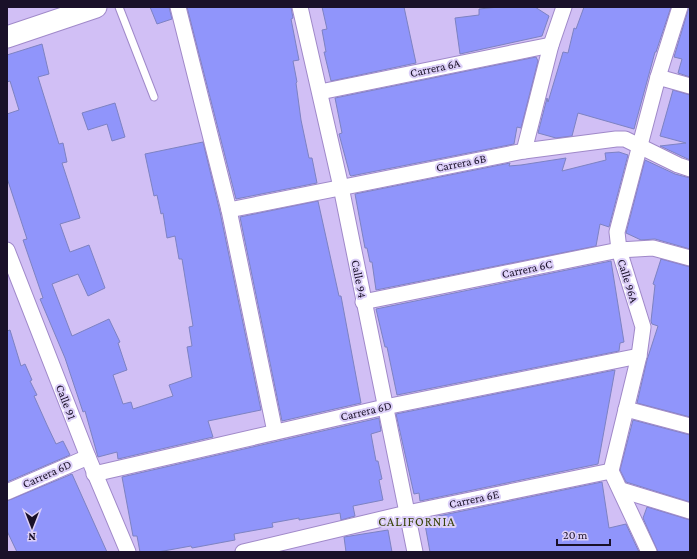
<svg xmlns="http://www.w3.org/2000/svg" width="697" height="559" viewBox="0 0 697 559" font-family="'Crimson Pro',serif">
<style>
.building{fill:#9095fb;stroke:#7d82c2}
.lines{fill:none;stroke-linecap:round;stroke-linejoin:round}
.lane-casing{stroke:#a089c9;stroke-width:9}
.street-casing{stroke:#a089c9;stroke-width:17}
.secondary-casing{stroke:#a089c9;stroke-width:23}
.lane{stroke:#fff;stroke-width:7}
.street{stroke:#fff;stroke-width:15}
.secondary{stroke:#fff;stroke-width:21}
.labels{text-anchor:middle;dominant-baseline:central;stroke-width:4;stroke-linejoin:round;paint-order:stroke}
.street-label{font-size:12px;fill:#1a1129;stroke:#dccff8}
.neighbourhood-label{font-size:13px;letter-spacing:1px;fill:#394409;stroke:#dccff8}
</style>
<rect width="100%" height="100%" fill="#d1bff5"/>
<g class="building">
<path d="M150 7H169L172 19 157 24Z"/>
<path d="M187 7H291L293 18 291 19 299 60 293 61 297 82 296 83 301 120 309 158H312L317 183 236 199Z"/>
<path d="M322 7H404L416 63 331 81 324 52H326L322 30 327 29Z"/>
<path d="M499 7H535L549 16 542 36 460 54 455 18 479 15V9Z"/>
<path d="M584 7H671L656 52H655L634 129 578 113 572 136 556 138 538 133 547 98 548 102 563 52 568 53 574 28 576 29Z"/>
<path d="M689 7H690V77L678 73 682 59 674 57Z"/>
<path d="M42 44 49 74 38 77 59 144 63 143 67 162 62 163 80 218 60 224 70 252 89 245 105 288 88 296 78 274 52 284 72 336 109 319 120 342 118 343 127 370 113 375 123 404 131 402 133 409 173 396 169 385 192 377 187 347 192 346 189 327 193 326 182 259H179L175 236 167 238 163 213 161 214 157 195 154 196 145 154 203 142 220 212 261 410 208 421 213 437 118 459 117 452 98 457 85 411 83 412 65 358 40 299 43 298 23 240 27 239 7 178V114L19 110 10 81 7 82V55Z"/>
<path d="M536 57 538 61 521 128 517 127 514 144 351 176 350 175 339 134 342 133 335 98Z"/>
<path d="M673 90 690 95V160L660 146 686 143 660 136Z"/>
<path d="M115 103 125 137 112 141 107 124 88 130 82 113Z"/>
<path d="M619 152 628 155 609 227 600 224 596 246 376 290 372 262H370L367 248H365L355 194 510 163 509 166 521 165 566 158 562 171 606 160 605 153Z"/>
<path d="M645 160 675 174 690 178V249L655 239 641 240 626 233Z"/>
<path d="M318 201 339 296H341L361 403 282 421 240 217Z"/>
<path d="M661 259 690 267V417L637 403 647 360 658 326 652 324 651 321 655 285 653 284Z"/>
<path d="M611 261 624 342 620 343 619 351 397 395 387 347H385L376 309Z"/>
<path d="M10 330 21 366 25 364 32 380 30 381 37 395 34 396 47 425 56 444 63 441 70 455 7 482V331Z"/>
<path d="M615 370 598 464 420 501 419 493 414 494 396 414Z"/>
<path d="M379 418 381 431 371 434 376 461H378L382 479 379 480 383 500 353 506 355 516 341 520 340 513 299 520V518L272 523 273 527 234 534 235 540 192 548 191 546 158 552H140L137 536H133L122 477Z"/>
<path d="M633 420 690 435V502L626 482 620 470Z"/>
<path d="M72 474 107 552H17L7 531V501Z"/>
<path d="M602 482 609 528 626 524 639 552H430L424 519Z"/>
<path d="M647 507 690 520V552H658L643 518Z"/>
<path d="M388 530 392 552H346L344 537Z"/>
</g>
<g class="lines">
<defs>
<path id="lane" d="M119 7 154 97"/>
<g id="street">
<path d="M178 7 229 210 275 432"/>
<path d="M300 7 341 187 415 552"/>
<path d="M658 77 690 86"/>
<path d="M320 92 551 45"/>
<path d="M524 151 551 45 564 7"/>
<path d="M229 210 524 151 616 139H625L678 165 690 169"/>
<path d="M7 250 88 457 128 552"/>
<path d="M363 302 619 250 653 248 690 258"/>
<path d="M626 409 690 426"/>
<path d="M94 474 385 407 639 356"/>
<path d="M621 490 690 511"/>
<path d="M7 492 88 457"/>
<path d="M243 552 407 513 611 471"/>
<path d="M649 552 611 471 639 356 643 327 619 250 617 232 658 77 680 7"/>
</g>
<path id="secondary" d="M7 37 96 7"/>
</defs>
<use href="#lane" class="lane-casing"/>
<use href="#street" class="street-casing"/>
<use href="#secondary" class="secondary-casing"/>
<use href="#lane" class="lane"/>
<use href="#street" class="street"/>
<use href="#secondary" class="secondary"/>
</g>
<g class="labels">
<g class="street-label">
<text transform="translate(435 68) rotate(-12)">Carrera 6A</text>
<text transform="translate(461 163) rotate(-11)">Carrera 6B</text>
<text transform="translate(527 269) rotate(-12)">Carrera 6C</text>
<text transform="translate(359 279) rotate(79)">Calle 94</text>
<text transform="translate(628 281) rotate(73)">Calle 96A</text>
<text transform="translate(66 402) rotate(69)">Calle 91</text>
<text transform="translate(366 411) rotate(-13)">Carrera 6D</text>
<text transform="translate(47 474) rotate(-24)">Carrera 6D</text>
<text transform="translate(474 499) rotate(-12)">Carrera 6E</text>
</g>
<g class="neighbourhood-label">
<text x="417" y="521">CALIFORNIA</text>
</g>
</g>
<rect width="697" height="559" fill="none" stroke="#1a1129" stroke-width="16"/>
<g transform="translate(32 527) rotate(180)" stroke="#dccff8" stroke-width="3" paint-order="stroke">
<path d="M0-3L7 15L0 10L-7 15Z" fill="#1a1129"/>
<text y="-6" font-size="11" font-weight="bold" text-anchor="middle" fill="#1a1129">N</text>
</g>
<path d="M557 539v6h53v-6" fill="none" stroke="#1a1129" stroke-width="2"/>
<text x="563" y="539" font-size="12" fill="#1a1129" stroke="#dccff8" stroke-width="3" paint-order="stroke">20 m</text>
</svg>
